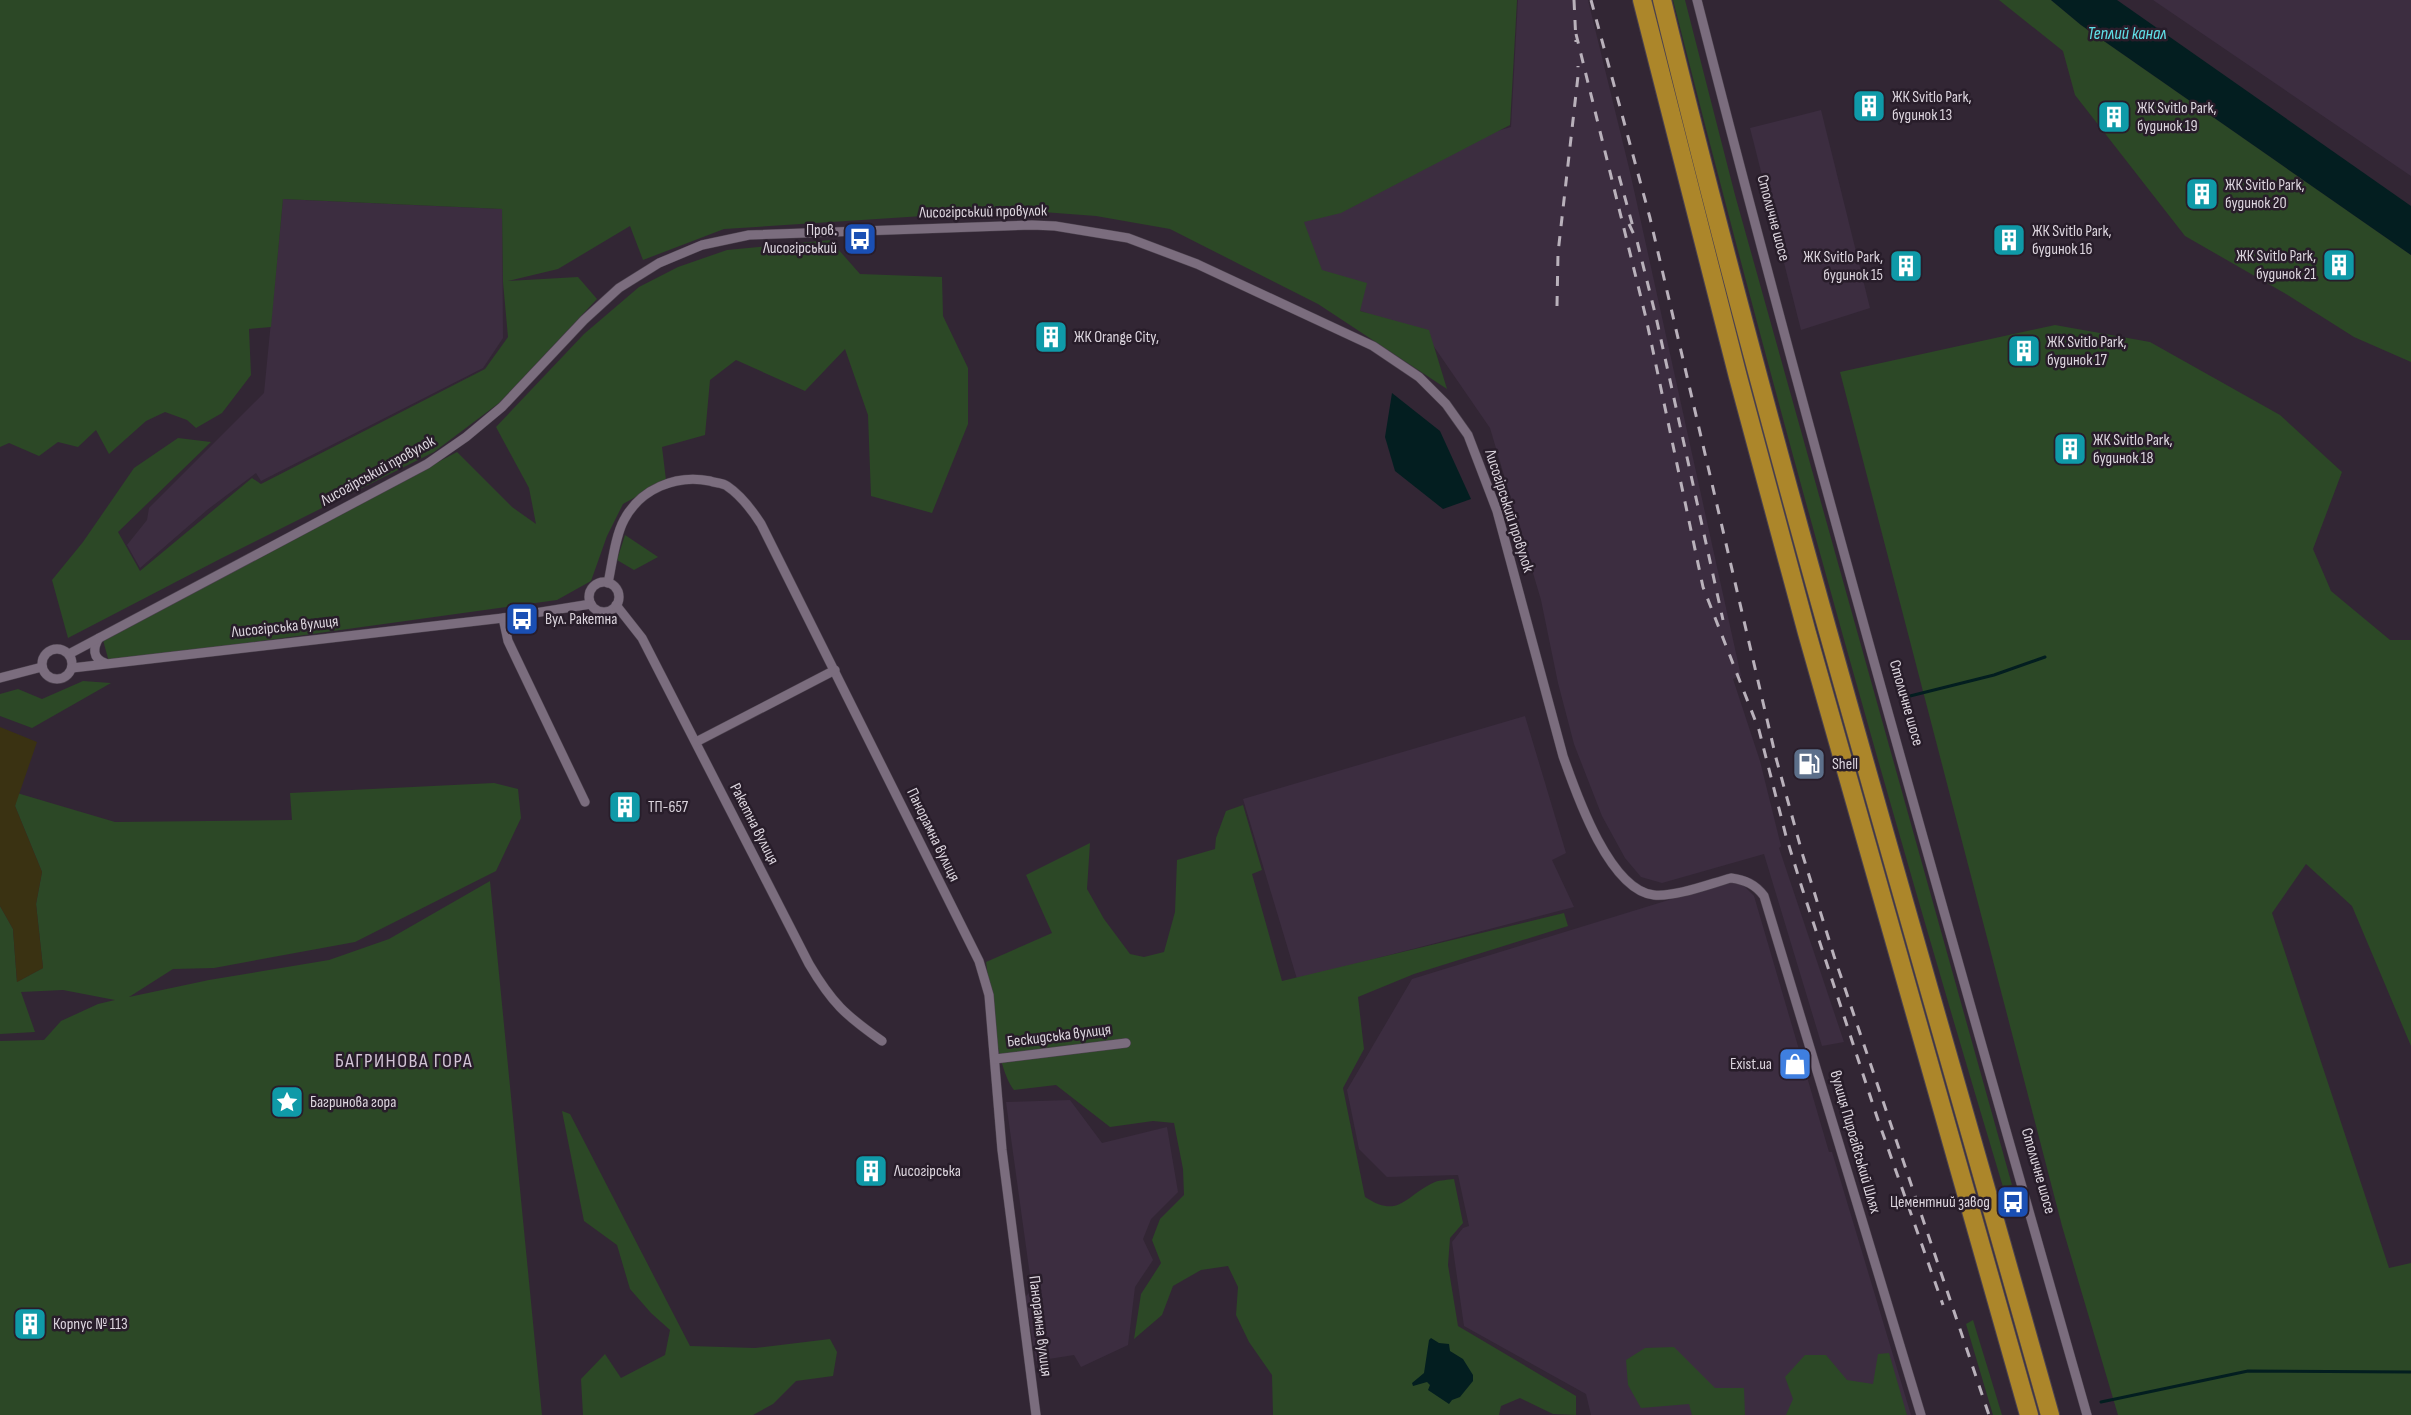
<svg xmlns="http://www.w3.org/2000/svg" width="2411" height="1415" viewBox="0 0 2411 1415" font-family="'Sofia Sans Condensed',sans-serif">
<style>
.built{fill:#3c2d40}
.green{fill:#2c4826}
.sand{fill:#3a3212}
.water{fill:#031e20}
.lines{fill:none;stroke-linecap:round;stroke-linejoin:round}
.stream{stroke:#031e20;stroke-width:3}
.street-casing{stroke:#4c424e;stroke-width:10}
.highway-casing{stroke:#4c424e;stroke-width:20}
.street{stroke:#7b6d7e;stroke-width:9}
.highway{stroke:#ac862a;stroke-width:18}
.rail{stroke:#b9b1bb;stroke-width:3;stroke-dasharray:10 10;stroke-linecap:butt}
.labels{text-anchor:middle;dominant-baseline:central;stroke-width:5;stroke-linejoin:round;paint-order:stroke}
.poi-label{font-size:16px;fill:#dcd5de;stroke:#281d2a;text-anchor:start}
.street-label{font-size:16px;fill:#dcd5de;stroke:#281d2a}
.water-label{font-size:18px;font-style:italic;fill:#60e0e8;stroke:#281d2a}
.quarter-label{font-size:20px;letter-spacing:1.5px;fill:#d2c4d6;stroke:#281d2a}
</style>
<rect width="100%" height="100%" fill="#322634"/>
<g class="built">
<path d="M1518 0H1588L1630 172 1741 676 1733 679 1760 761 1781 846 1779 848 1844 1042 1822 1046 1764 854 1662 883 1641 877 1625 858 1602 816 1574 744 1558 683 1541 600 1490 428 1426 335 1304 290 1228 208 1511 127Z"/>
<path d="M2153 0H2411V176Z"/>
<path d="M1821 110 1870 308 1801 330 1750 128Z"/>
<path d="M283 199 502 209 503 338 483 368 261 481 256 473 207 510 140 568 127 545 147 520 149 508 264 393Z"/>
<path d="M1525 716 1566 853 1552 860 1574 907 1297 979 1243 799Z"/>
<path d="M1737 879 1754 896 1829 1152H1832L1911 1415H1591L1586 1394 1464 1326 1452 1242 1463 1228 1469 1226 1458 1175 1387 1177 1359 1149 1347 1090 1412 979Z"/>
<path d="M1070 1100 1102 1143 1167 1127 1178 1192 1151 1219 1143 1239 1153 1260 1135 1287 1128 1345 1081 1367 1074 1355 1036 1361 1025 1297 1032 1290 1006 1102Z"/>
</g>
<g class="green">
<path d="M0 0H1517L1510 125 1341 213 1304 222 1322 270 1367 283 1360 311 1429 330 1447 389 1318 304 1170 229 1096 216 1015 210 724 229 643 260 630 226 558 269 508 281 578 277 597 299 499 403 434 452 220 559 68 638 52 580 83 542 134 468 178 438 211 442 118 532 140 571 252 478 261 484 485 369 508 337 503 282 502 209 283 199 271 327 249 329 251 375 222 413 196 428 187 420 165 412 146 421 109 454 96 430 78 447 58 442 39 456 9 443 0 447Z"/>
<path d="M1673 0H1685L1735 195 2012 1185 2003 1187C1885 794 1774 398 1673 0Z"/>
<path d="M1999 0H2051L2081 25 2411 255V362L2354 337 2286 294 2185 236 2075 95 2063 51Z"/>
<path d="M830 240 860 274 942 277 943 316 968 368V424L932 513 871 496 868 415 845 349 805 391 736 360 710 380 705 435 662 447 666 480 623 504 607 536 591 581 557 600 109 662 103 640 457 452 512 507 536 524 529 488 496 427 584 334 639 287 678 267 727 250Z"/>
<path d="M2055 325 2150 342 2280 415 2342 472 2313 549 2331 591 2390 640H2411V1046L2352 906 2306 864 2272 913 2389 1268 2411 1263V1415H2118L2062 1226 1840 372Z"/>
<path d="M625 535 658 557 634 570 617 560Z"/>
<path d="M83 681 111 683 32 728 0 716V694L18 689 42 699Z"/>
<path d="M494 783 518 789 521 818 496 871 355 942 214 968 173 969 129 997 209 980 329 960 389 939 490 881 542 1415H0V1041L44 1040 61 1021 98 1004 115 1000 63 990 21 992 35 1032 0 1034V906L13 929 17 982 43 968 36 904 42 872 15 806 17 793 115 822 292 820 290 793Z"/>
<path d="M1243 805 1262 870 1252 874 1282 981 1564 913 1568 926 1414 974 1358 997 1364 1049 1343 1088 1365 1197C1400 1220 1405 1195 1435 1182 1440 1180 1448 1180 1454 1179L1463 1223 1450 1238 1448 1265 1458 1326 1576 1396V1415L1553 1414 1520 1398 1501 1406 1499 1415H1273L1272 1375 1249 1342 1236 1315 1238 1287 1228 1266 1201 1270 1173 1286 1162 1315 1134 1339 1141 1294 1161 1263 1152 1240 1160 1219 1184 1195 1183 1169 1174 1123 1153 1121 1110 1127 1056 1085 1014 1090C995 1066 991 995 986 962L1052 933 1026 875 1090 843 1087 889 1104 919 1130 954 1144 957 1164 952 1175 912 1177 860 1215 849 1216 838 1226 811Z"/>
<path d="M562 1111 570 1114 690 1346 755 1348 830 1339 837 1352 833 1376 796 1381 773 1404 753 1415H583L581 1379 605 1354 621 1378 665 1355 670 1330 651 1313 630 1289 617 1245 584 1221Z"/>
<path d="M1973 1320 2002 1415H1993L1966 1324Z"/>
<path d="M1674 1347 1715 1388H1744L1745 1415H1692L1689 1404 1641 1408 1628 1385 1626 1360 1645 1348Z"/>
<path d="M1889 1353 1907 1415H1786L1793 1399 1785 1377 1805 1355H1826L1847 1380 1873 1384 1878 1354Z"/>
</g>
<path class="sand" d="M0 727 37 742 15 806 42 872 36 904 43 968 17 982 13 929 0 906Z"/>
<g class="water">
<path d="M2051 0H2117L2411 206V255L2081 25Z"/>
<path d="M1392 393 1440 431 1471 499 1443 509 1395 471 1385 437Z"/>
<path d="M1431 1338 1439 1343 1449 1344 1450 1351 1463 1359 1473 1375V1381L1460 1397 1452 1400 1449 1404 1428 1390 1430 1385 1427 1382 1413 1386 1412 1383 1424 1373 1429 1340Z"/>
</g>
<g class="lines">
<g class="stream">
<path d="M1910 696 1994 675 2045 657"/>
<path d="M2101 1402 2248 1371 2411 1372"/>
</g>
<defs>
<g id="street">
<path d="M1697 0C1818 474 1953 945 2087 1415"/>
<circle cx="604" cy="597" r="15"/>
<path d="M608 583C612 565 615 536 624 520 640 489 676 474 710 481 715 483 723 483 727 486 742 496 752 510 761 524L979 961 989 995 1002 1150 1036 1415"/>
<path d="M616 605 642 638 809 964C832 1003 845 1015 882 1041"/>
<path d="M503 618 508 641 518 662 585 802"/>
<path d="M99 638C93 648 92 658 105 663"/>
<circle cx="57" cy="664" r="15"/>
<path d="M69 654 427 464 466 437 502 407 584 320 619 288 659 263 702 245 749 235 1032 225 1055 226 1128 238 1197 264 1373 346 1419 377 1446 404 1468 435 1497 511 1563 756C1576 793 1609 890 1654 895 1676 897 1709 884 1731 878 1745 880 1755 884 1764 896L1921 1415"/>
<path d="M72 668 503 618 591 604"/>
<path d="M0 678 42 667"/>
<path d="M696 742 835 670"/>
<path d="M995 1059 1126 1043"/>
</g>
<g id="highway">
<path d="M1642 0 1738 377 1807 633 2029 1415"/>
<path d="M1662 0C1777 475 1918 944 2050 1415"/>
</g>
</defs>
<use href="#street" class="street-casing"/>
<use href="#highway" class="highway-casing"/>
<use href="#street" class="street"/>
<use href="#highway" class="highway"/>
<g class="rail">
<path d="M1574 0 1576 42"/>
<path d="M1591 0 1650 218 1776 758 1803 856 1834 956 1989 1415"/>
<path d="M1576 34 1646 318 1703 587 1759 730 1786 836 1802 888 1877 1117 1943 1305"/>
<path d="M1619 176 1633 227"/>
<path d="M1629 224 1637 241 1656 317 1723 620"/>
<path d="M1557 306 1558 253 1578 76V66"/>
</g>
</g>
<defs>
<symbol id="building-square" viewBox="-11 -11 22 22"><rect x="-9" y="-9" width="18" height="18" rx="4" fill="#0f9aa8" stroke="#281d2a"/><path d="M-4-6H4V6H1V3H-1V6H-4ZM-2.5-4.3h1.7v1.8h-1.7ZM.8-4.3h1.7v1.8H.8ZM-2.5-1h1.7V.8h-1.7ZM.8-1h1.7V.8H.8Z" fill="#fff"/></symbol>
<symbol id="bus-square" viewBox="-11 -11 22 22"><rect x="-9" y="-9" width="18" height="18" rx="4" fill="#1a4fb4" stroke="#281d2a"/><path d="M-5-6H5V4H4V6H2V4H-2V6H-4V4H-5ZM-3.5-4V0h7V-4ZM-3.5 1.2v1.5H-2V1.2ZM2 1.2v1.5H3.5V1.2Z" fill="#fff"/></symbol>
<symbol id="fuel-square" viewBox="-11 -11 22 22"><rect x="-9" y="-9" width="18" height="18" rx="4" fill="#5c6f8a" stroke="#281d2a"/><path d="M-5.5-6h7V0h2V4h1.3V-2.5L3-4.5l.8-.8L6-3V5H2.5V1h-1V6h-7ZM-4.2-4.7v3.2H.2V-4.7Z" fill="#fff"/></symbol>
<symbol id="shop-square" viewBox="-11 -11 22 22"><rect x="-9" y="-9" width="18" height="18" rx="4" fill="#3f7fe0" stroke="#281d2a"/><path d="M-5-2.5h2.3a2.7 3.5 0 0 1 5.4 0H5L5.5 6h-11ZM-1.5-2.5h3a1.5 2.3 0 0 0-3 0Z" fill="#fff"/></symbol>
<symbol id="sight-square" viewBox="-11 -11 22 22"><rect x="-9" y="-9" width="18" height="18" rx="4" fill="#0f9aa8" stroke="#281d2a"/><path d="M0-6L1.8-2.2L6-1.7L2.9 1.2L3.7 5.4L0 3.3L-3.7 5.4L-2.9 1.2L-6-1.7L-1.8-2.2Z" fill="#fff"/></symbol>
</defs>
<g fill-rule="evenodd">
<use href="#building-square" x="1850" y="87" width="38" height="38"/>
<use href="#building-square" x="2095" y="98" width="38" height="38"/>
<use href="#building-square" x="2183" y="175" width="38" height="38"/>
<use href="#bus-square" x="841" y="220" width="38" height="38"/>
<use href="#building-square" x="1990" y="221" width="38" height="38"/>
<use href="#building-square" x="2320" y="246" width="38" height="38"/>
<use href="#building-square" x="1887" y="247" width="38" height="38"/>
<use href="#building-square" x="1032" y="318" width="38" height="38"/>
<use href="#building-square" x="2005" y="332" width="38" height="38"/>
<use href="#building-square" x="2051" y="430" width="38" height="38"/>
<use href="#bus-square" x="503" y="600" width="38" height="38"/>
<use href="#fuel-square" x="1790" y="745" width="38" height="38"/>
<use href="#building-square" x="606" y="788" width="38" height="38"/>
<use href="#shop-square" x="1776" y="1045" width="38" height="38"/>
<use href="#sight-square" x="268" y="1083" width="38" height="38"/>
<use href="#building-square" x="852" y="1152" width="38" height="38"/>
<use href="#bus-square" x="1994" y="1183" width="38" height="38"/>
<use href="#building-square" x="11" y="1305" width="38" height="38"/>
</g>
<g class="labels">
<g class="poi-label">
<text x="1892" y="97">ЖК Svitlo Park,<tspan x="1892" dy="18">будинок 13</tspan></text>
<text x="2137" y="108">ЖК Svitlo Park,<tspan x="2137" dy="18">будинок 19</tspan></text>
<text x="2225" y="185">ЖК Svitlo Park,<tspan x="2225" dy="18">будинок 20</tspan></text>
<text x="837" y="230" text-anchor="end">Пров.<tspan x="837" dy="18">Лисогірський</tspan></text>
<text x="2032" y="231">ЖК Svitlo Park,<tspan x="2032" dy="18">будинок 16</tspan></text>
<text x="2316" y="256" text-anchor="end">ЖК Svitlo Park,<tspan x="2316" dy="18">будинок 21</tspan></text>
<text x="1883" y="257" text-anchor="end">ЖК Svitlo Park,<tspan x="1883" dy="18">будинок 15</tspan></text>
<text x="1074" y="337">ЖК Orange City,</text>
<text x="2047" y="342">ЖК Svitlo Park,<tspan x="2047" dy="18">будинок 17</tspan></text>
<text x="2093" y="440">ЖК Svitlo Park,<tspan x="2093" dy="18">будинок 18</tspan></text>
<text x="545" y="619">Вул. Ракетна</text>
<text x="1832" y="764">Shell</text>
<text x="648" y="807">ТП-657</text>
<text x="1772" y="1064" text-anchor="end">Exist.ua</text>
<text x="310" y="1102">Багринова гора</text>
<text x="894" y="1171">Лисогірська</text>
<text x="1990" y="1202" text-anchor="end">Цементний завод</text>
<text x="53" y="1324">Корпус № 113</text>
</g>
<g class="street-label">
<text transform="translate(983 212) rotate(-1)">Лисогірський провулок</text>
<text transform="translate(1773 218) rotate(75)">Столичне шосе</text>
<text transform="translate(378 471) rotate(-29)">Лисогірський провулок</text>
<text transform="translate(1509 511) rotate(72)">Лисогірський провулок</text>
<text transform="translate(285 627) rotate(-6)">Лисогірська вулиця</text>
<text transform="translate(1906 703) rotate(74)">Столичне шосе</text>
<text transform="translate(754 824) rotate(63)">Ракетна вулиця</text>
<text transform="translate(933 835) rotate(64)">Панорамна вулиця</text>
<text transform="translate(1059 1036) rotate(-7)">Бескидська вулиця</text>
<text transform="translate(1855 1142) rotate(74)">вулиця Пирогівський Шлях</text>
<text transform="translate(2038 1171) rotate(74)">Столичне шосе</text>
<text transform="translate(1040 1326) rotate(83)">Панорамна вулиця</text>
</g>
<g class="water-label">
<text x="2127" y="33">Теплий канал</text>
</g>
<g class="quarter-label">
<text x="404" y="1061">БАГРИНОВА ГОРА</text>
</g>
</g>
</svg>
